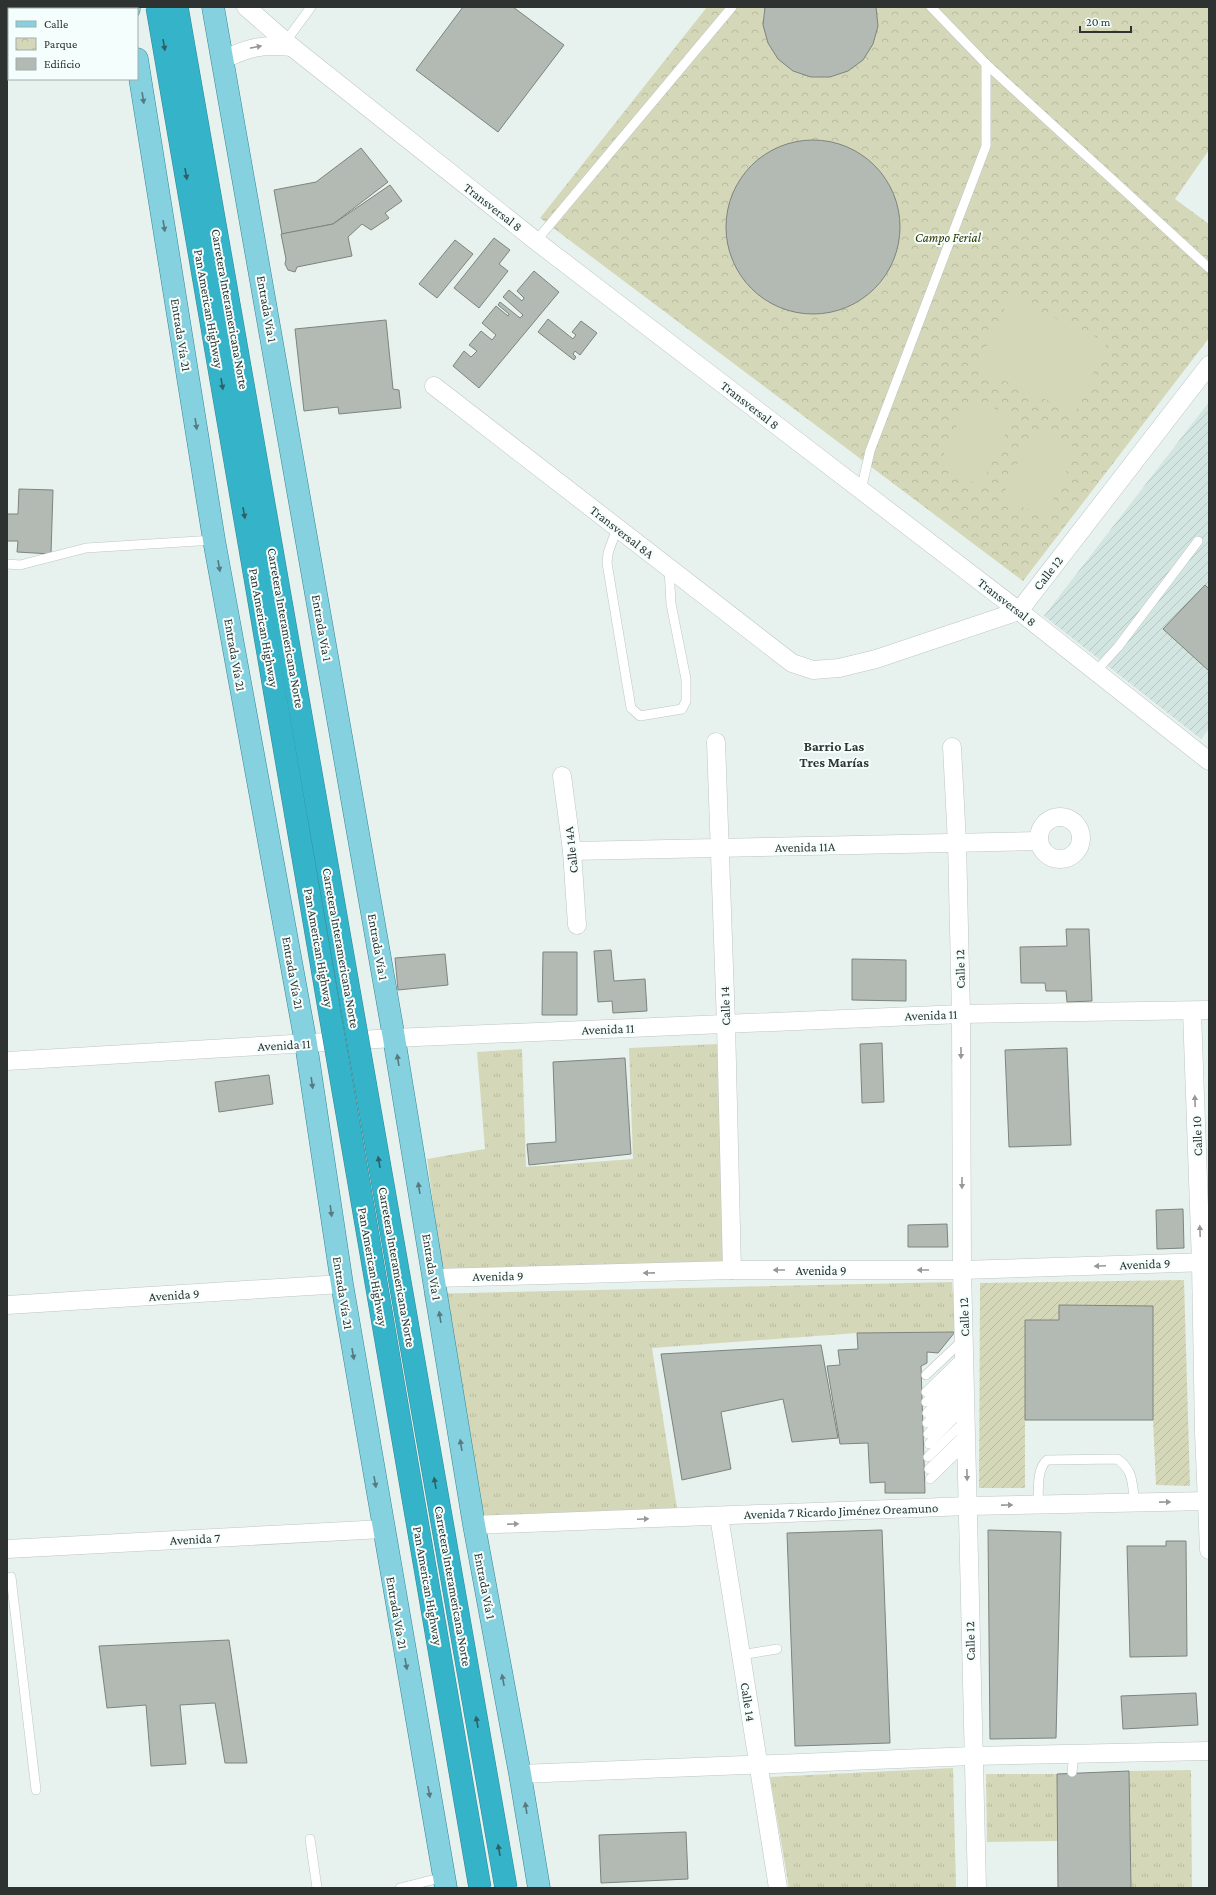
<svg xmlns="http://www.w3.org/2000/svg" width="1216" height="1895" viewBox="0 0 1216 1895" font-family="'Crimson Pro',serif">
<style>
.industrial{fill:url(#industrial-furrows)}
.grass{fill:url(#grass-tufts)}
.park{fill:url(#park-crowns)}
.garden{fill:url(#garden-furrows)}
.pitch{fill:#d5d8b8}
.building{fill:#b3b9b3;stroke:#7e847e}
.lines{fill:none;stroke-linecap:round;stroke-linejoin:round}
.lane-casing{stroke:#bdc6c4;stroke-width:10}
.street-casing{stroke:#bdc6c4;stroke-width:19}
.primary-casing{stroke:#338694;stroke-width:23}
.lane{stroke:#fff;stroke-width:9}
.street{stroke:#fff;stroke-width:18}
.primary{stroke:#86d1df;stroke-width:22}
.highway-bridge-casing{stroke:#338694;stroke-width:23;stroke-linecap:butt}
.highway-bridge{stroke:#35b3c9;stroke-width:22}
.oneway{fill:#305f66}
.oneway2{fill:#969898}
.oneway3{fill:#567a7f}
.labels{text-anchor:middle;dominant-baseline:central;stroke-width:4;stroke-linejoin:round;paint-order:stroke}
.street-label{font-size:13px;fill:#2e3231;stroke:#f4fefc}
.park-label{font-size:13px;font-style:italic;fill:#363700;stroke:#f4fefc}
.neighbourhood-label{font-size:14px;font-weight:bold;fill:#2f3735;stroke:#f4fefc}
</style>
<defs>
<pattern id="industrial-furrows" width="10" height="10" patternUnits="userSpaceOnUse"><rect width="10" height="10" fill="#d3e5e0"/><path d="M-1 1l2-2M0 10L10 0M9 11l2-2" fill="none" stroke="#b5c5c1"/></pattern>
<pattern id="grass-tufts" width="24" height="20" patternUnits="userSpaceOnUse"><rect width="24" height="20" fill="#d5d8b8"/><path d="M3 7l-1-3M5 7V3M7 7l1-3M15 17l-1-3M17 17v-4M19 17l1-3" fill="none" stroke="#b7ba9f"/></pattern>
<pattern id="park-crowns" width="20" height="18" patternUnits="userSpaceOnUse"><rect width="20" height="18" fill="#d5d8b8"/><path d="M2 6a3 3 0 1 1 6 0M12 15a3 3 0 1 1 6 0" fill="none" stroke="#b7ba9f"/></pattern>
<pattern id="garden-furrows" width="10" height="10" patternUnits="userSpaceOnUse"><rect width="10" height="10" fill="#d5d8b8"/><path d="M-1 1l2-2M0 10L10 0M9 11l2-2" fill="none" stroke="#b7ba9f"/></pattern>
</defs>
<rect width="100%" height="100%" fill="#e7f1ee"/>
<path class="industrial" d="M1209 402V729L1201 739 1044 616Z"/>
<g class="grass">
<path d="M718 1044 725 1262 442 1269 427 1159 485 1149 477 1052 522 1049 526 1167 633 1159 629 1048Z"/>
<path d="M952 1282 955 1332 857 1333 652 1348 677 1508 468 1517 424 1294Z"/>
<path d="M953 1768 956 1888H789L770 1777Z"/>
<path d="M1191 1770 1192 1888H1131L1129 1771Z"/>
<path d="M986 1774H1057L1058 1841 987 1842Z"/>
</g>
<path class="park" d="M707 7H1209V150L1175 199 1209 224V338L1023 581 540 218Z"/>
<path class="garden" d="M1184 1280 1190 1486 1156 1485 1153 1420V1306L1059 1305V1320H1025V1488H979L980 1283Z"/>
<g class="pitch">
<path d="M1010 297 1107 342 1075 413 977 368Z"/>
<path d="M970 397 1013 417 981 486 938 467Z"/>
<path d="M1034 428 1077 448 1045 517 1002 498Z"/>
</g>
<g class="building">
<path d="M463 7H513L564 45 498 132 416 70Z"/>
<path d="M765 7H876L878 26 873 44 863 60 848 71 830 77H811L793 71 778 59 768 43 763 25Z"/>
<circle cx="813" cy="227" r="87"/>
<path d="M361 148 388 182 333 224 282 234 274 190 316 182Z"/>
<path d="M390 185 402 201 385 213 389 218 371 230 362 224 348 237 352 256 297 267 295 272 288 270 285 264 286 259 281 234 333 224Z"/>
<path d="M494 238 510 250 499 264 508 271 479 308 454 288Z"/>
<path d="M455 240 473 254 437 298 419 284Z"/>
<path d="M534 271 559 292 479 388 453 366 464 351 471 357 477 351 469 345 481 331 492 340 496 335 482 323 496 306 508 316 509 314 498 305 500 302 520 318 523 315 503 297 509 290 522 301 524 298 517 291Z"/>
<path d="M548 319 573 339 576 335 572 332 581 321 597 333 580 355 575 351 573 354 576 357 574 360 538 332Z"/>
<path d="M386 320 393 389 399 390 401 408 339 414 338 407 304 411 295 329Z"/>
<path d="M19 489 53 490 51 554 17 552 18 541H7V514H18Z"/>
<path d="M1205 585 1209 589V671L1163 629Z"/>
<path d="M1066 929H1089L1092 1001 1067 1002 1066 991H1046L1045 983H1021L1020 947 1067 946Z"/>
<path d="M611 950 614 981 645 979 647 1011 613 1013 612 1001 598 1002 594 951Z"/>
<path d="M543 952H577V1015H542Z"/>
<path d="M445 954 448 985 398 990 395 958Z"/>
<path d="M852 959 906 960V1001L852 1000Z"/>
<path d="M882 1043 884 1102 862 1103 860 1044Z"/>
<path d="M1067 1048 1071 1145 1009 1147 1005 1050Z"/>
<path d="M625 1058 631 1154 529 1165 527 1144 556 1142 553 1062Z"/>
<path d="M269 1075 273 1104 219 1112 215 1082Z"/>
<path d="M1183 1209 1184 1248 1157 1249 1156 1210Z"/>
<path d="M947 1224 948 1247H908V1225Z"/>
<path d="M1059 1305 1153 1306V1420H1025V1320H1059Z"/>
<path d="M955 1332 938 1353 927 1352V1363L921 1366 925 1493H885V1482L870 1483 868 1443 840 1444 827 1366 840 1365 838 1350 858 1349 857 1333Z"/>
<path d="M821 1345 838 1438 792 1442 783 1399 721 1412 731 1469 682 1480 661 1354Z"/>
<path d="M882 1530 890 1743 795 1746 787 1533Z"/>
<path d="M988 1530 1061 1532 1056 1738 990 1739Z"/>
<path d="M1166 1541H1186L1187 1656 1130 1657 1127 1546H1166Z"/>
<path d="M229 1640 247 1763H225L215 1703 180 1705 186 1764 151 1766 146 1705 107 1708 99 1646Z"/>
<path d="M1196 1693 1198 1725 1123 1729 1121 1696Z"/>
<path d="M1129 1771 1131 1888H1058L1057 1774Z"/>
<path d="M686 1832 688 1879 601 1883 599 1835Z"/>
</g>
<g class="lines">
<defs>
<g id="lane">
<path d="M931 7 986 64 1209 268"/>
<path d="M286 41 311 7"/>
<path d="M536 241 732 7"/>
<path d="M861 490 870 451 986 146V64"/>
<path d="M617 528 608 553 607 563 631 708 640 716 682 709 686 701V679L671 604 669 568"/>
<path d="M7 564 20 565 86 548 214 540"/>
<path d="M1096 671 1118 647 1198 541"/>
<path d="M926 1375 963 1340"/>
<path d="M926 1392 964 1355"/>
<path d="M926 1402 964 1365"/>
<path d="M927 1413 964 1375"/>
<path d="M927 1423 965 1386"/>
<path d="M928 1434 965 1397"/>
<path d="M929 1444 964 1408"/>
<path d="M928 1457 965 1421"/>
<path d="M929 1469 965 1434"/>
<path d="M930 1479 966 1444"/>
<path d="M1038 1504C1039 1490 1036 1470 1047 1460L1117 1459C1134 1469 1132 1486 1135 1503"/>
<path d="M11 1577 36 1790"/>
<path d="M741 1655 777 1649"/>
<path d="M1072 1772 1074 1754"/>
<path d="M310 1839 317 1888"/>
<path d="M400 1888 444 1877"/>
</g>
<g id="street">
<path d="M246 7 292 47 536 241 1019 611 1209 761"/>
<path d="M223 60C248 47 264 44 292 47"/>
<path d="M434 386 792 663 813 670 839 668 876 659 1019 611 1209 365"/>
<path d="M716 742 726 1024 732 1270"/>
<path d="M952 747 957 843 961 1014 962 1270 977 1888"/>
<path d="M562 776 572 851 577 925"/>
<circle cx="1060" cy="838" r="21"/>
<path d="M572 851 1038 841"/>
<path d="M1192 1011 1201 1263 1204 1432 1209 1550"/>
<path d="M7 1061 394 1038 961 1014 1209 1010"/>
<path d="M434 1278 732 1270H962L1209 1262"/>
<path d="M7 1305 342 1284"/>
<path d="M719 1516 778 1888"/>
<path d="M474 1525 968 1506 1209 1501"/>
<path d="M7 1549 383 1529"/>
<path d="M520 1774 973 1756 1209 1751"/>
</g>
<g id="primary">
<path d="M129 7V9"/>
<path d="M213 7 394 1038 474 1525 520 1774 539 1888"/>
<path d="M137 59 214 540 306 1044 342 1284 446 1888"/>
</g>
</defs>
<use href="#lane" class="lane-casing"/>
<use href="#street" class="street-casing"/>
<use href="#primary" class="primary-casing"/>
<use href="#lane" class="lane"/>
<use href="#street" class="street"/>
<use href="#primary" class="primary"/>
<defs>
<g id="highway-bridge">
<path d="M157 7 480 1888"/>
<path d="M177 7 506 1888"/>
</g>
</defs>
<use href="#highway-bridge" class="highway-bridge-casing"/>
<use href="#highway-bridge" class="highway-bridge"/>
</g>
<defs><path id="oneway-solid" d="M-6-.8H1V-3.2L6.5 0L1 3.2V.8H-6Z"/></defs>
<g class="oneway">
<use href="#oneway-solid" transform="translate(164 45) rotate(80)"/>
<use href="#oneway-solid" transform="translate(186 174) rotate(80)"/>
<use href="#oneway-solid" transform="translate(222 384) rotate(80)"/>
<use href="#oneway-solid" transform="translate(244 513) rotate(80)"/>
<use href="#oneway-solid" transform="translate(379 1162) rotate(-100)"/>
<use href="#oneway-solid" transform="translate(435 1483) rotate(-100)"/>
<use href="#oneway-solid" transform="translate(477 1722) rotate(-100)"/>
<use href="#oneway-solid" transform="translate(499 1850) rotate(-100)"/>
</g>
<g class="oneway2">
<use href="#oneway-solid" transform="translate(256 47) rotate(-11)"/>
<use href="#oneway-solid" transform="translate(961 1053) rotate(90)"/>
<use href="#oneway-solid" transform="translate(1195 1101) rotate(-92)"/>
<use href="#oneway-solid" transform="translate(962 1183) rotate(90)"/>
<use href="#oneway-solid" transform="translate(1200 1231) rotate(-92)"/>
<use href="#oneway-solid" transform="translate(1100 1266) rotate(178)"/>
<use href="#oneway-solid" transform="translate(779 1270) rotate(180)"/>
<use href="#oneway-solid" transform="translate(923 1270) rotate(180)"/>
<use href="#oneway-solid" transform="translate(649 1273) rotate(179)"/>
<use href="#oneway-solid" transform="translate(967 1475) rotate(89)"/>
<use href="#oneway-solid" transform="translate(1165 1502) rotate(-1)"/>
<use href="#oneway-solid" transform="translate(1007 1505) rotate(-1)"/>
<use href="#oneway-solid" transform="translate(643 1519) rotate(-2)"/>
<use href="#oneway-solid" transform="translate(513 1524) rotate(-2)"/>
</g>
<g class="oneway3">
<use href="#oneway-solid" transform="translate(143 98) rotate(81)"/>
<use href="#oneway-solid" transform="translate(164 226) rotate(81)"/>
<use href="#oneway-solid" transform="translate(196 424) rotate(81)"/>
<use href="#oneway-solid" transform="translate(219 566) rotate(80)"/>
<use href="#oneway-solid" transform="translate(398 1060) rotate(-99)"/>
<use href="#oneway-solid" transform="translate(312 1083) rotate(82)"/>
<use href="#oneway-solid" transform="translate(419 1188) rotate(-99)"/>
<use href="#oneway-solid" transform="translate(331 1211) rotate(82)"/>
<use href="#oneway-solid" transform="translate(440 1317) rotate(-99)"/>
<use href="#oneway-solid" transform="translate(353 1354) rotate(80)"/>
<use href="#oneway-solid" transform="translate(461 1445) rotate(-99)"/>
<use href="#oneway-solid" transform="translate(375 1482) rotate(80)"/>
<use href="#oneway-solid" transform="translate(406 1664) rotate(80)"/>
<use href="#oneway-solid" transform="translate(503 1680) rotate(-101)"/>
<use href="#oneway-solid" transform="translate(429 1792) rotate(80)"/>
<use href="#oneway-solid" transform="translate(526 1808) rotate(-99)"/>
</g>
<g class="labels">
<g class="street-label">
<text transform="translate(493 207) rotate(38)">Transversal 8</text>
<text transform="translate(209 309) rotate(80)">Pan American Highway</text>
<text transform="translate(230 309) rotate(80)">Carretera Interamericana Norte</text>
<text transform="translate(267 309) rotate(80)">Entrada Vía 1</text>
<text transform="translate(181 335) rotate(81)">Entrada Vía 21</text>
<text transform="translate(750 405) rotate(38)">Transversal 8</text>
<text transform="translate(622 532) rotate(38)">Transversal 8A</text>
<text transform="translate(1048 573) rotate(-52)">Calle 12</text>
<text transform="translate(1007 602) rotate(38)">Transversal 8</text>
<text transform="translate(264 628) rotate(80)">Pan American Highway</text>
<text transform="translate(286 628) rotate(80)">Carretera Interamericana Norte</text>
<text transform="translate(322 628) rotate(80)">Entrada Vía 1</text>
<text transform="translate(235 655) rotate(80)">Entrada Vía 21</text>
<text transform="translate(805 847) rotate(-1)">Avenida 11A</text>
<text transform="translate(571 850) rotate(-96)">Calle 14A</text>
<text transform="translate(378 947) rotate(80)">Entrada Vía 1</text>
<text transform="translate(319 948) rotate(80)">Pan American Highway</text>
<text transform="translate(341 948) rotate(80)">Carretera Interamericana Norte</text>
<text transform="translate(960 969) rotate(-91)">Calle 12</text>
<text transform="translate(293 973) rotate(80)">Entrada Vía 21</text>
<text transform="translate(725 1006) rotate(-92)">Calle 14</text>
<text transform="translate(931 1015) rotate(-2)">Avenida 11</text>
<text transform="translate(608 1029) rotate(-2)">Avenida 11</text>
<text transform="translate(284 1045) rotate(-3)">Avenida 11</text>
<text transform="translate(1197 1136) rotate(-92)">Calle 10</text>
<text transform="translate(1145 1264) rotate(-2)">Avenida 9</text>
<text transform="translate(373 1267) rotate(80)">Pan American Highway</text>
<text transform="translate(397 1267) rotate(80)">Carretera Interamericana Norte</text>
<text transform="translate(432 1267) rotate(81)">Entrada Vía 1</text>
<text x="821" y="1270">Avenida 9</text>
<text transform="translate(498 1276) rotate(-1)">Avenida 9</text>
<text transform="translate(343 1293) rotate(81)">Entrada Vía 21</text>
<text transform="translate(174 1295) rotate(-4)">Avenida 9</text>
<text transform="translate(964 1317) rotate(-92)">Calle 12</text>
<text transform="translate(841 1511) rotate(-2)">Avenida 7 Ricardo Jiménez Oreamuno</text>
<text transform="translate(195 1539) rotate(-3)">Avenida 7</text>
<text transform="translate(428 1586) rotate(80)">Pan American Highway</text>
<text transform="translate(453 1586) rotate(80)">Carretera Interamericana Norte</text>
<text transform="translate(485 1586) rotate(79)">Entrada Vía 1</text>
<text transform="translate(397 1613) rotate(80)">Entrada Vía 21</text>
<text transform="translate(970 1641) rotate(-91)">Calle 12</text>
<text transform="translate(748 1702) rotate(81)">Calle 14</text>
</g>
<g class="park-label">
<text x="948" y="237">Campo Ferial</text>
</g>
<g class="neighbourhood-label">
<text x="834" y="746">Barrio Las<tspan x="834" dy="16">Tres Marías</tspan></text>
</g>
</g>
<rect width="1216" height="1895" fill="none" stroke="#2e3231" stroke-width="16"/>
<rect x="8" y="8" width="130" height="72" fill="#f4fefc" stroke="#a5acab"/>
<rect x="16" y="21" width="20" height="6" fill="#86d1df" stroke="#a5acab"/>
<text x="44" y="28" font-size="12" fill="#2e3231">Calle</text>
<rect x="16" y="38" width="20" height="12" fill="url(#park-crowns)" stroke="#a5acab"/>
<text x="44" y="48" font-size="12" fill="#2e3231">Parque</text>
<rect x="16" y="58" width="20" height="12" fill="#b3b9b3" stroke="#a5acab"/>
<text x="44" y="68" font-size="12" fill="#2e3231">Edificio</text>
<path d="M1080 26v6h51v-6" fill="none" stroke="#2e3231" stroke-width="2"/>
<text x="1086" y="26" font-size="12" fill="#2e3231" stroke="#f4fefc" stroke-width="3" paint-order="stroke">20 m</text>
</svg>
